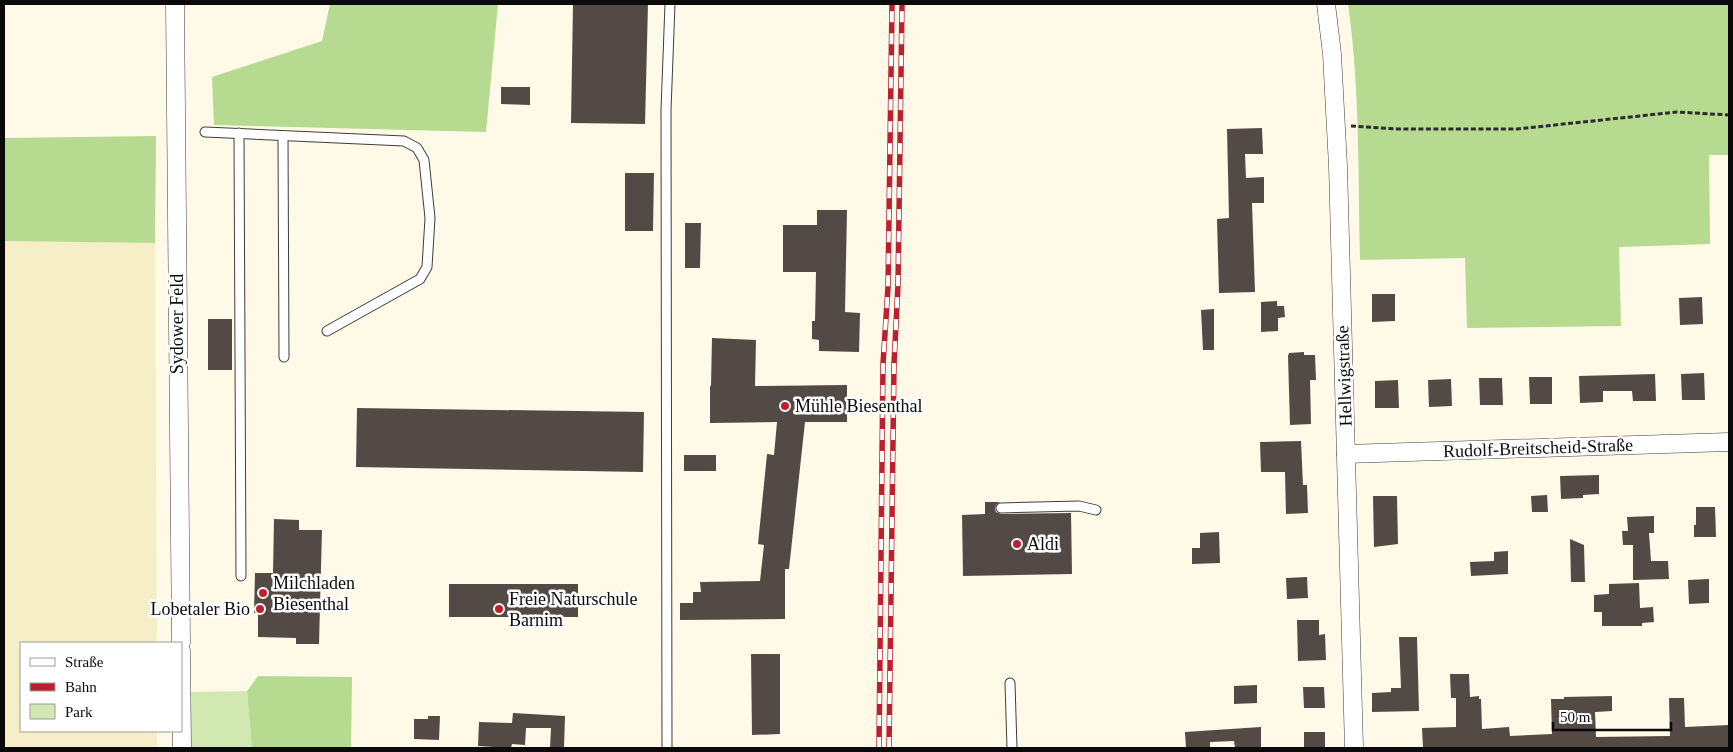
<svg xmlns="http://www.w3.org/2000/svg" width="1733" height="752" viewBox="0 0 1733 752" font-family="'Times New Roman',serif">
<style>
.farmland{fill:#f5eec7}
.green{fill:#d1e9b1}
.forest{fill:#b5da90}
.building{fill:#534a46}
.lines{fill:none;stroke-linecap:round;stroke-linejoin:round}
.service-casing{stroke:#3d3d3d;stroke-width:11}
.minor-casing{stroke:#3d3d3d;stroke-width:19}
.path{stroke:#2c2c2c;stroke-width:3;stroke-dasharray:5 2.5;stroke-linecap:butt}
.service{stroke:#fff;stroke-width:9}
.minor{stroke:#fff;stroke-width:18}
.rail-casing{stroke:#bc2030;stroke-width:5.5}
.rail{stroke:#fff;stroke-width:4;stroke-dasharray:11;stroke-linecap:butt}
.poi-dot{fill:#bc2030;stroke:#fff;stroke-width:2}
.labels{text-anchor:middle;dominant-baseline:central;stroke-width:5;stroke-linejoin:round;paint-order:stroke}
.street-label{font-size:18px;fill:#0a0a0a;stroke:#fff}
.poi-label{font-size:18px;fill:#0a0a0a;stroke:#fff;text-anchor:start}
</style>
<rect width="100%" height="100%" fill="#fff9e7"/>
<path class="farmland" d="M4 241 155 243 157 643H21V731H157V748H4Z"/>
<path class="green" d="M247 691 252 748H190L189 692Z"/>
<g class="forest">
<path d="M330 4H498L486 132 214 125 212 77 322 41Z"/>
<path d="M1348 4H1729V155H1709L1710 244 1619 247 1621 326 1467 328 1465 258 1360 260C1358 175 1360 88 1348 4Z"/>
<path d="M156 136 155 243 4 241V138Z"/>
<path d="M258 676 352 677 351 748H252L247 691Z"/>
</g>
<g class="building">
<path d="M573 4H648L645 124 571 123Z"/>
<path d="M501 87H530V105L501 104Z"/>
<path d="M1262 128 1263 154H1245L1246 178 1264 177V203H1252L1255 292 1219 293 1217 219 1229 218 1227 129Z"/>
<path d="M625 173H654L653 231H625Z"/>
<path d="M817 210H847L845 312 860 313 859 352 819 351V340L812 339V321H815L816 272H783V225H817Z"/>
<path d="M685 223H701L700 268H685Z"/>
<path d="M1372 294H1395V321L1372 322Z"/>
<path d="M1702 297 1703 324 1680 325 1679 298Z"/>
<path d="M1277 301V306H1284L1285 317 1278 318V331L1261 332V302Z"/>
<path d="M1214 309V350H1203L1201 310Z"/>
<rect x="208" y="319" width="24" height="51"/>
<path d="M712 338 756 340 755 386 847 385V422H805L789 569H785V619L680 620V603H693V592H701L700 582 760 581 764 545 758 544 767 454 774 455 777 422 710 423V386H711Z"/>
<path d="M1304 352V355H1315L1316 380H1310L1311 424 1290 425 1288 356 1289 353Z"/>
<path d="M1704 373 1705 400H1682L1681 374Z"/>
<path d="M1655 374 1656 401H1633L1632 391H1603V402L1580 403 1579 376Z"/>
<path d="M1529 377H1552V404H1530Z"/>
<path d="M1479 378H1502L1503 405H1480Z"/>
<path d="M1451 379 1452 406 1429 407 1428 380Z"/>
<path d="M1398 380 1399 408H1375V381Z"/>
<path d="M357 408 644 412 643 472 356 467Z"/>
<path d="M1301 441 1303 485H1307L1308 513 1286 514 1285 472H1261L1260 442Z"/>
<rect x="684" y="455" width="32" height="16"/>
<path d="M1599 475V494L1583 495V498L1561 499 1560 476Z"/>
<path d="M1547 495 1548 512H1532L1531 496Z"/>
<path d="M1373 496H1397L1398 544 1374 547Z"/>
<path d="M985 502H1000L996 505 995 509 996 512 1001 514 1071 513 1072 574 963 576 962 515 985 514Z"/>
<path d="M1696 507H1715L1716 537H1694V525H1696Z"/>
<path d="M1654 516V533H1649L1651 561H1668L1669 579 1633 580V545H1623L1622 531H1628L1627 517Z"/>
<path d="M274 519 299 520V530H322L319 644H296V638L258 637V613H254L255 573H273Z"/>
<path d="M1219 532 1220 563 1192 564V548H1200V533Z"/>
<path d="M1570 539 1584 545 1585 582H1571Z"/>
<path d="M1508 551V574L1471 576 1470 562 1494 561V552Z"/>
<path d="M1307 577 1308 598 1287 599 1286 578Z"/>
<path d="M1709 579V603L1689 604 1688 580Z"/>
<path d="M1639 583 1640 608 1653 607 1654 622 1642 623V626H1602V612H1594V595L1609 594V584Z"/>
<rect x="449" y="584" width="129" height="33"/>
<path d="M1297 620H1319V635L1325 634 1326 660 1298 661Z"/>
<path d="M1399 637H1417L1419 711 1372 712V693L1391 692V688H1401Z"/>
<path d="M751 654H780V734L752 735Z"/>
<path d="M1450 674H1469L1470 697 1479 696V699H1481L1482 729 1509 727 1510 736 1552 734 1551 699H1564V697L1612 696V711L1595 712 1596 737 1670 736 1669 698H1684L1685 727 1729 725V748H1423L1422 728 1456 727V698H1451Z"/>
<path d="M1257 685V703L1234 704V686Z"/>
<path d="M1303 687H1324L1325 708H1304Z"/>
<path d="M513 713 565 716 564 748H550L551 728H526L525 745 512 744 511 748 478 746 479 722 512 723Z"/>
<path d="M428 716H440L439 740 414 739V719H428Z"/>
<path d="M1261 727V748H1235L1234 741 1210 742V748H1186L1185 732Z"/>
<rect x="1304" y="732" width="21" height="16"/>
</g>
<g class="lines">
<defs>
<g id="service">
<path d="M205 132 404 141 417 148 424 160 430 218 427 267 420 279 327 331"/>
<path d="M239 133 241 576"/>
<path d="M283 136 284 357"/>
<path d="M1001 508 1079 506 1096 510"/>
<path d="M1010 683 1012 748"/>
<path d="M667 748 666 110 670 4"/>
</g>
<g id="minor">
<path d="M175 4 181 643"/>
<path d="M1326 4 1332 54 1338 166 1354 748"/>
<path d="M1346 454 1729 442"/>
<path d="M181 650 182 748"/>
</g>
</defs>
<use href="#service" class="service-casing"/>
<use href="#minor" class="minor-casing"/>
<path class="path" d="M1351 126 1398 129H1517L1677 112 1729 115"/>
<use href="#service" class="service"/>
<use href="#minor" class="minor"/>
<defs>
<g id="rail">
<path d="M879 748 883 364 888 287 892 4"/>
<path d="M889 748 894 364 898 285 902 4"/>
</g>
</defs>
<use href="#rail" class="rail-casing"/>
<use href="#rail" class="rail"/>
</g>
<g class="poi-dot">
<circle cx="785" cy="406" r="5"/>
<circle cx="1017" cy="544" r="5"/>
<circle cx="263" cy="593" r="5"/>
<circle cx="260" cy="609" r="5"/>
<circle cx="499" cy="609" r="5"/>
</g>
<g class="labels">
<g class="street-label">
<text transform="translate(177 324) rotate(-90)">Sydower Feld</text>
<text transform="translate(1344 376) rotate(-92)">Hellwigstraße</text>
<text transform="translate(1538 448) rotate(-2)">Rudolf-Breitscheid-Straße</text>
</g>
<g class="poi-label">
<text x="795" y="406">Mühle Biesenthal</text>
<text x="1027" y="544">Aldi</text>
<text x="273" y="583">Milchladen<tspan x="273" dy="21">Biesenthal</tspan></text>
<text x="509" y="599">Freie Naturschule<tspan x="509" dy="21">Barnim</tspan></text>
<text x="250" y="609" text-anchor="end">Lobetaler Bio</text>
</g>
</g>
<rect width="1733" height="752" fill="none" stroke="#0a0a0a" stroke-width="10"/>
<rect x="20" y="642" width="162" height="90" fill="#ffffff" stroke="#9d9d9d"/>
<rect x="30" y="658" width="25" height="8" fill="#ffffff" stroke="#9d9d9d"/>
<text x="65" y="667" font-size="15" fill="#0a0a0a">Straße</text>
<rect x="30" y="683" width="25" height="8" fill="#bc2030" stroke="#9d9d9d"/>
<text x="65" y="692" font-size="15" fill="#0a0a0a">Bahn</text>
<rect x="30" y="704" width="25" height="15" fill="#d1e9b1" stroke="#9d9d9d"/>
<text x="65" y="717" font-size="15" fill="#0a0a0a">Park</text>
<path d="M1553 722v8h118v-8" fill="none" stroke="#0a0a0a" stroke-width="2.5"/>
<text x="1560" y="722" font-size="15" fill="#0a0a0a" stroke="#ffffff" stroke-width="4" paint-order="stroke">50 m</text>
</svg>
